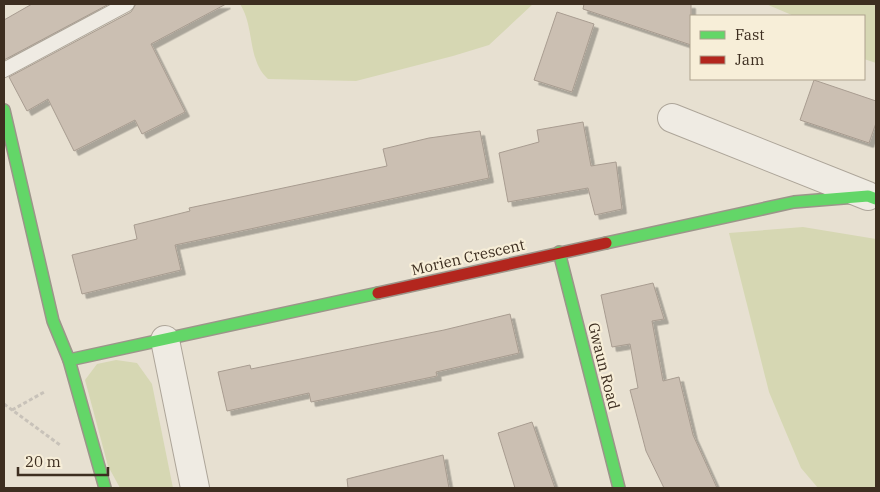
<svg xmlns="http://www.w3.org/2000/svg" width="880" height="492" viewBox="0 0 880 492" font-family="'IBM Plex Serif',serif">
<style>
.green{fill:#d6d7b3}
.building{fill:#cbbfb2;stroke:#a89c90;filter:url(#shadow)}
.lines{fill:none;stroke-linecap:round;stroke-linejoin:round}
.lane-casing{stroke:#ada599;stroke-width:16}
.street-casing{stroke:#ada599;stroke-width:30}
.fast-casing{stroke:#9c958a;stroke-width:14}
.jam-casing{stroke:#9c958a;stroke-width:14}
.path{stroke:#c8c2b9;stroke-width:3;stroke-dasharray:4 2.5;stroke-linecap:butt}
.lane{stroke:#efebe3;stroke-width:14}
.street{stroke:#efebe3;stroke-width:28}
.fast{stroke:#63d668;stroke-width:11}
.jam{stroke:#b3261e;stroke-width:11}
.labels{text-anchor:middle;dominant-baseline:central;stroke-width:4.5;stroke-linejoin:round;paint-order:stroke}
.street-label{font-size:15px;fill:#3d2e20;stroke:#f7eed8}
</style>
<defs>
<filter id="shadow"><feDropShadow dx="4.5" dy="4.5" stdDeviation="0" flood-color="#0004"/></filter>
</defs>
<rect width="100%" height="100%" fill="#e7e0d1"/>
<g class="green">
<path d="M240 4H533L489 45 453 56 356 81 268 79C247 60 255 27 240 4Z"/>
<path d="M766 4H876V63L864 59V16H794Z"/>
<path d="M803 227 876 239V488H818L801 468 769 392 729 233Z"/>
<path d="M116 360 137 363 152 384 173 488H120L108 466 85 380 97 364Z"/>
</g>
<g class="building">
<path d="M32 4H109L4 60V20Z"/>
<path d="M136 4H226L151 44 185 112 142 134 135 120 74 151 48 99 27 111 9 77 131 12Z"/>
<path d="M584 4H691V45L583 9Z"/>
<path d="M557 12 594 24 572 92 534 80Z"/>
<path d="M814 80 876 101V123L869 143 800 120Z"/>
<path d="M583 122 591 166 616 162 622 209 595 215 588 188 508 202 499 153 539 142 537 130Z"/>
<path d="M480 131 489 178 175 245 181 270 82 294 72 255 137 239 134 225 190 211 189 208 387 166 383 149 429 138Z"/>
<path d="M653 283 664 319 652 321 663 381 679 377 693 435 717 488H664L646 451 630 390 638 388 630 344 612 347 601 295Z"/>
<path d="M510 314 519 353 436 372 437 376 311 402 309 393 227 411 218 372 250 365 251 369 444 330Z"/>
<path d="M532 422 543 454 555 488H515L498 433Z"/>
<path d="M443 455 449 488H348L347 479Z"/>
</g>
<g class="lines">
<defs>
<path id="lane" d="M4 70 127 4"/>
<g id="street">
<path d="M672 118 868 196"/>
<path d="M165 340 195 488"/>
</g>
<g id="fast">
<path d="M4 110 53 321 69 360 105 488"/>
<path d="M606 243 794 202 868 196 876 199"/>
<path d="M559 252 619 488"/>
<path d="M69 360 378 293"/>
</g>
<path id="jam" d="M378 293 606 243"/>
</defs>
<use href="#lane" class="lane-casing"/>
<use href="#street" class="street-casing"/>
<use href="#fast" class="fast-casing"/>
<use href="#jam" class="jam-casing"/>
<g class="path">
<path d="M4 404 60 445"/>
<path d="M12 410 46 391"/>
</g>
<use href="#lane" class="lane"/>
<use href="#street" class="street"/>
<use href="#fast" class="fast"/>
<use href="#jam" class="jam"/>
</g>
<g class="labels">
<g class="street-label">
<text transform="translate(468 257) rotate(-13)">Morien Crescent</text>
<text transform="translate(604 366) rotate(76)">Gwaun Road</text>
</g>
</g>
<rect width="880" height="492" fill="none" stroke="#3d2e20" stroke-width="10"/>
<rect x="690" y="15" width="175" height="65" fill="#f7eed8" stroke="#ada18e"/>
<rect x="700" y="31" width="25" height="8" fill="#63d668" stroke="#ada18e"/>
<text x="735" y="40" font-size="15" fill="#3d2e20">Fast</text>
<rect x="700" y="56" width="25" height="8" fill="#b3261e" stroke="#ada18e"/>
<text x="735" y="65" font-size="15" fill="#3d2e20">Jam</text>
<path d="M18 467v8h90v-8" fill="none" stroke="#3d2e20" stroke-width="2.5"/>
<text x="25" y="467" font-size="15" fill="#3d2e20" stroke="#f7eed8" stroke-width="4" paint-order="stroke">20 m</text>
</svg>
